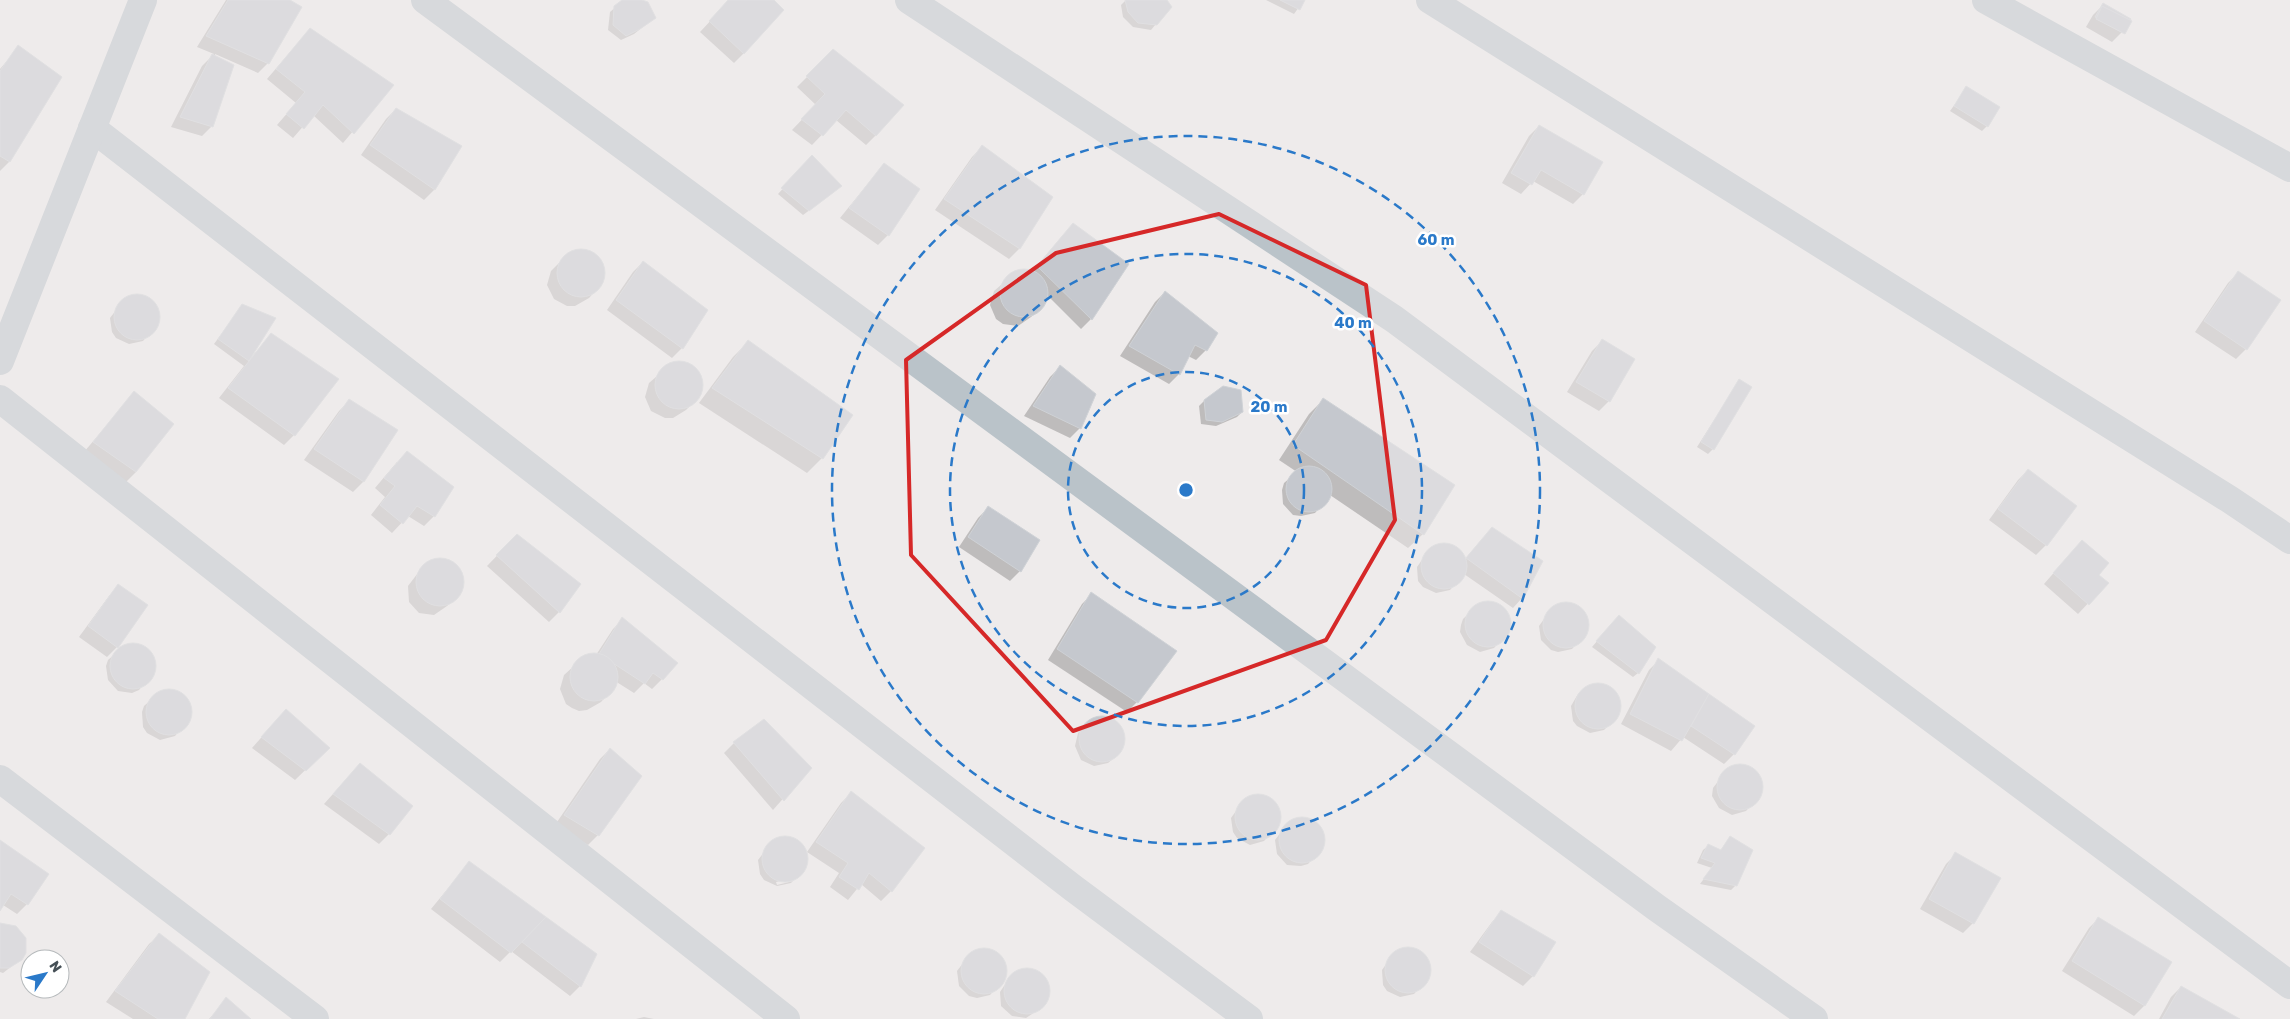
<svg xmlns="http://www.w3.org/2000/svg" width="2290" height="1019" viewBox="0 0 2290 1019" font-family="Rubik,sans-serif">
<style>
.shadow{fill:#0003}
.building{fill:#c5c8ce;stroke:#cfd2d6}
.lines{fill:none;stroke-linecap:round;stroke-linejoin:round}
.minor{stroke:#bac3c9;stroke-width:28}
.marked{fill:none;stroke:#d62828;stroke-width:4;stroke-linejoin:round}
.ring{fill:none;stroke:#2a79c9;stroke-width:2.5;stroke-dasharray:9 6}
.centre{fill:#2a79c9;stroke:#fff;stroke-width:2.5}
.ring-label{font-size:15px;text-anchor:middle;font-weight:bold;fill:#2a79c9;stroke:#fff;stroke-width:5;stroke-linejoin:round;paint-order:stroke}
</style>
<rect width="100%" height="100%" fill="#eeebeb"/>
<g class="shadow">
<path d="M226 0H288L268 63 258 73 215 54 212 126 202 136 171 127 202 66 214 54 197 47Z"/>
<path d="M624 0H639L654 18 634 34 621 40 608 30 610 12Z"/>
<path d="M730 0H772L744 53 734 63 700 32Z"/>
<path d="M1126 0H1166L1156 24 1151 30 1133 27 1123 17 1121 5Z"/>
<path d="M1266 0H1304L1294 14Z"/>
<path d="M2103 5 2122 32 2112 42 2086 27 2093 15Z"/>
<path d="M310 29 392 85 343 143 313 115 293 138 277 125 296 103 267 79Z"/>
<path d="M19 47 60 77 9 162 0 171V69Z"/>
<path d="M834 50 876 135 866 145 836 120 812 145 792 130 816 105 797 87Z"/>
<path d="M1967 88 1987 126 1982 131 1950 111Z"/>
<path d="M396 109 460 146 434 190 424 200 361 155 386 119Z"/>
<path d="M1539 126 1583 194 1573 204 1533 181 1521 194 1502 183 1529 136Z"/>
<path d="M982 147 1051 198 1019 249 1009 259 935 210 972 157Z"/>
<path d="M812 157 835 191 803 215 778 194Z"/>
<path d="M884 164 888 235 878 245 840 218Z"/>
<path d="M1063 235 1091 319 1081 329 1046 294 1042 307 1031 317 1018 326 1003 324 996 319 990 305 994 291 1016 272H1032Z"/>
<path d="M580 250 593 253 602 265 604 272 599 287 589 298 575 306H567L554 299 547 285 551 271 567 255Z"/>
<path d="M643 262 682 348 672 358 607 310 633 272Z"/>
<path d="M2238 273 2279 301 2246 349 2236 359 2195 332 2228 283Z"/>
<path d="M1165 292 1206 350 1196 360 1188 356 1179 374 1169 384 1120 356 1155 302Z"/>
<path d="M136 295 142 296 154 303 158 309 157 324 143 341 129 344 116 338 112 332 110 318 123 301Z"/>
<path d="M242 306 252 354 253 355 272 335 294 435 284 445 219 398 244 366 214 344Z"/>
<path d="M1602 341 1634 360 1609 401 1599 411 1567 392 1592 351Z"/>
<path d="M748 342 851 415 822 458 807 473 699 403 733 357Z"/>
<path d="M677 362 691 365 700 377 702 384 697 399 686 410 673 418H665L651 411 645 397 649 383 671 364Z"/>
<path d="M1060 367 1080 428 1070 438 1024 416 1050 377Z"/>
<path d="M1739 381 1713 449 1708 454 1697 447Z"/>
<path d="M135 392 136 472 126 482 84 452Z"/>
<path d="M1323 400 1423 534 1408 548 1330 495 1315 513 1301 516 1293 515 1283 504 1282 490 1284 483 1297 472 1279 460 1309 414Z"/>
<path d="M349 401 396 430 363 482 353 492 304 460 339 411Z"/>
<path d="M1204 401 1242 412 1237 417 1216 426 1201 424 1199 406Z"/>
<path d="M397 462 434 516 424 526 408 516 392 533 371 515 385 497 375 488Z"/>
<path d="M2028 470 2046 545 2036 555 1989 520 2018 480Z"/>
<path d="M988 508 1020 571 1010 581 959 547 978 518Z"/>
<path d="M517 535 559 612 549 622 487 566Z"/>
<path d="M1482 539 1522 598 1513 608 1464 574 1450 590 1436 593 1423 587 1418 581 1417 567 1429 550 1442 544 1449 545 1461 552 1465 559Z"/>
<path d="M2072 552 2107 583 2078 614 2044 584Z"/>
<path d="M439 559 452 563 461 574 463 581 458 596 447 606 434 615 419 613 409 602 408 586 421 569 432 560Z"/>
<path d="M118 586 146 605 117 647 107 657 79 637 109 596Z"/>
<path d="M1092 594 1137 702 1127 712 1048 660 1082 604Z"/>
<path d="M1493 603 1499 606 1508 617V632L1494 648 1480 652 1467 645 1460 632 1461 625 1463 619 1479 604Z"/>
<path d="M1571 604 1583 611 1587 618V632L1572 649 1558 652 1551 650 1541 640 1539 626 1552 608 1557 605Z"/>
<path d="M623 619 662 679 652 689 644 683 634 693 615 681 611 691 601 702 587 710 579 711 572 708 566 704 560 689 564 675 585 656 596 655 613 629Z"/>
<path d="M1614 622 1638 673 1633 677 1592 647Z"/>
<path d="M138 645 150 652 153 658V673L139 690 132 693 118 691 108 680 106 666 108 660 124 646Z"/>
<path d="M1659 660 1753 726 1734 754 1724 764 1683 737 1671 751 1621 724 1649 670Z"/>
<path d="M1590 685H1603L1615 692 1619 698 1618 713 1609 725 1604 730 1590 733 1577 726 1573 721 1571 706 1578 694Z"/>
<path d="M174 691 186 698 189 705V719L175 736 160 740 147 733 143 727 142 712 144 706 160 692Z"/>
<path d="M1093 718 1114 720 1123 732 1124 739 1119 753 1114 758 1108 763 1094 766 1081 760 1075 746 1078 733Z"/>
<path d="M276 721 328 748 295 780 252 748Z"/>
<path d="M734 743 810 768 773 810 724 753Z"/>
<path d="M610 749 598 835 588 845 555 825 600 759Z"/>
<path d="M1745 766 1751 769 1760 780V795L1746 811 1732 815 1719 808 1712 796 1713 788 1726 771 1731 767Z"/>
<path d="M350 775 389 834 379 844 324 804Z"/>
<path d="M851 793 891 891 881 901 861 884 848 900 830 887 839 873 807 852 841 803Z"/>
<path d="M1263 796 1275 803 1280 817 1279 824 1264 841 1250 845 1237 838 1233 832 1231 818 1244 800 1250 797Z"/>
<path d="M1307 819 1319 826 1323 832V847L1308 864 1301 866 1287 865 1277 854 1275 840 1288 823 1293 820Z"/>
<path d="M1730 837 1736 885 1731 890 1700 884 1712 868 1697 863 1703 850 1708 846 1720 851Z"/>
<path d="M790 838 802 845 806 852V866L797 877 776 882 777 885 793 881 791 883 777 886 764 880 760 874 758 860 771 843 777 839Z"/>
<path d="M0 842 47 874 27 904 17 914 3 905 0 909Z"/>
<path d="M1956 854 1973 923 1963 933 1920 909 1946 864Z"/>
<path d="M469 863 595 954 580 986 570 996 511 951 500 962 431 909Z"/>
<path d="M1502 912 1533 976 1523 986 1470 952 1492 922Z"/>
<path d="M2099 918 2171 962 2144 1006 2134 1016 2062 971 2089 928Z"/>
<path d="M0 924 21 959 3 973 0 972Z"/>
<path d="M159 935 184 1019H133L106 1002 149 944Z"/>
<path d="M1407 948H1413L1425 956 1430 970 1429 977 1414 994 1400 997 1387 991 1383 985 1382 970 1394 953Z"/>
<path d="M983 949H989L1001 957 1005 963V978L990 995 977 998 969 996 959 986 957 971 970 954Z"/>
<path d="M1025 969 1038 972 1047 984 1048 998 1038 1010 1026 1018 1012 1016 1001 1006 1000 992 1008 980 1019 970Z"/>
<path d="M2181 987 2238 1019H2159L2171 997Z"/>
<path d="M227 999 250 1019H209Z"/>
<path d="M644 1017 654 1019H636Z"/>
</g>
<g class="building">
<path d="M228 0H290L302 7 269 64 206 36Z"/>
<path d="M622 0H642L648 2 656 18 640 29 626 36 613 25 614 6Z"/>
<path d="M728 0H774L784 10 744 54 709 21Z"/>
<path d="M1125 0H1167L1172 7 1157 25 1138 23 1128 12Z"/>
<path d="M1280 0H1305L1300 10Z"/>
<path d="M2103 3 2131 19 2123 33 2095 17Z"/>
<path d="M2102 6 2132 21 2125 34 2096 19Z"/>
<path d="M310 28 394 85 354 134 323 105 304 129 286 114 305 92 276 69Z"/>
<path d="M18 45 62 77 10 162 0 156V71Z"/>
<path d="M833 49 904 105 876 136 846 110 823 136 801 119 825 94 806 76Z"/>
<path d="M212 54 234 65 213 127 180 117Z"/>
<path d="M1966 86 2000 107 1988 127 1954 106Z"/>
<path d="M396 108 462 146 435 190 370 145Z"/>
<path d="M1539 125 1603 162 1584 195 1541 170 1532 185 1511 173Z"/>
<path d="M982 145 1053 197 1020 249 944 199Z"/>
<path d="M812 155 842 186 809 211 781 188Z"/>
<path d="M884 163 920 189 889 236 849 208Z"/>
<path d="M1073 223 1129 264 1092 320 1037 266Z"/>
<circle cx="581" cy="273" r="24"/>
<path d="M643 261 708 310 683 349 616 300Z"/>
<circle cx="1024" cy="293" r="24"/>
<path d="M2238 271 2281 300 2247 350 2204 321Z"/>
<path d="M1165 291 1218 333 1207 351 1195 345 1180 375 1129 346Z"/>
<circle cx="137" cy="317" r="23"/>
<path d="M242 304 276 318 249 361 218 339Z"/>
<path d="M271 333 339 379 295 436 228 388Z"/>
<path d="M1602 339 1635 359 1610 402 1576 382Z"/>
<path d="M748 340 853 415 823 459 712 388Z"/>
<circle cx="679" cy="385" r="24"/>
<path d="M1060 365 1096 394 1081 429 1033 406Z"/>
<path d="M1739 379 1752 387 1714 450 1701 442Z"/>
<path d="M1223 386 1241 390 1243 412 1222 422 1206 420 1204 400Z"/>
<path d="M134 391 174 424 136 472 93 442Z"/>
<path d="M1323 398 1455 485 1424 535 1293 445Z"/>
<path d="M349 399 398 430 364 482 314 449Z"/>
<path d="M407 451 454 487 435 517 417 506 403 524 380 505 395 486 384 478Z"/>
<circle cx="1309" cy="489" r="23"/>
<path d="M2028 469 2077 506 2047 546 1998 509Z"/>
<path d="M988 506 1040 540 1021 572 968 537Z"/>
<path d="M1492 527 1543 561 1523 599 1466 558Z"/>
<path d="M517 534 581 584 560 613 496 555Z"/>
<path d="M2082 540 2109 563 2099 575 2109 583 2089 605 2053 573Z"/>
<circle cx="1444" cy="566" r="23"/>
<circle cx="440" cy="582" r="24"/>
<path d="M118 584 148 605 118 648 88 626Z"/>
<path d="M1091 592 1177 651 1138 703 1057 649Z"/>
<circle cx="1488" cy="624" r="23"/>
<circle cx="1566" cy="625" r="23"/>
<path d="M1619 615 1656 647 1639 674 1596 641Z"/>
<path d="M622 617 678 663 663 680 653 673 645 684 599 654Z"/>
<circle cx="133" cy="666" r="23"/>
<circle cx="594" cy="677" r="24"/>
<path d="M1658 658 1709 694 1682 741 1630 714Z"/>
<circle cx="1598" cy="706" r="23"/>
<circle cx="169" cy="712" r="23"/>
<path d="M1709 694 1755 726 1735 755 1691 726Z"/>
<path d="M286 709 330 748 306 771 261 737Z"/>
<circle cx="1102" cy="739" r="23"/>
<path d="M764 719 812 768 784 801 733 742Z"/>
<path d="M610 748 642 776 599 836 564 815Z"/>
<path d="M360 763 413 806 390 835 333 794Z"/>
<circle cx="1740" cy="787" r="23"/>
<path d="M851 791 925 848 892 892 869 873 859 890 839 877 848 863 816 842Z"/>
<circle cx="1258" cy="817" r="23"/>
<circle cx="1302" cy="840" r="23"/>
<path d="M1730 836 1753 850 1737 886 1703 879 1715 863 1701 858 1708 844 1721 850Z"/>
<circle cx="785" cy="859" r="23"/>
<path d="M0 840 49 874 28 905 11 894 0 911Z"/>
<path d="M1955 852 2001 878 1974 924 1929 899Z"/>
<path d="M469 861 546 917 511 953 440 899Z"/>
<path d="M1501 910 1556 942 1534 977 1479 942Z"/>
<path d="M546 917 597 954 581 987 522 942Z"/>
<path d="M2098 917 2172 962 2145 1006 2072 961Z"/>
<path d="M0 923 16 926 26 938V953L22 960 9 968H0Z"/>
<path d="M159 933 210 972 185 1019H158L115 991Z"/>
<circle cx="1408" cy="970" r="23"/>
<circle cx="984" cy="971" r="23"/>
<circle cx="1027" cy="991" r="23"/>
<path d="M2181 986 2240 1019H2162Z"/>
<path d="M226 997 251 1019H210Z"/>
</g>
<g class="lines">
<g class="minor">
<path d="M425 0 1657 908 1814 1019"/>
<path d="M909 0 1394 319 2290 985"/>
<path d="M1430 0 2229 499 2290 540"/>
<path d="M1986 0 2290 168"/>
<path d="M92 128 1073 888 1249 1019"/>
<path d="M0 361 143 0"/>
<path d="M0 399 786 1019"/>
<path d="M0 779 315 1019"/>
</g>
</g>
<path d="M0 0H2290V1019H0ZM1219 214 1366 285 1395 520 1326 640 1073 731 911 555 906 360 1056 253Z" fill="#eeebeb" fill-opacity=".55" fill-rule="evenodd"/>
<path class="marked" d="M1219 214 1366 285 1395 520 1326 640 1073 731 911 555 906 360 1056 253Z"/>
<g class="ring">
<circle cx="1186" cy="490" r="118"/>
<circle cx="1186" cy="490" r="236"/>
<circle cx="1186" cy="490" r="354"/>
</g>
<circle cx="1186" cy="490" r="8" class="centre"/>
<g class="ring-label">
<text x="1436" y="245">60 m</text>
<text x="1353" y="328">40 m</text>
<text x="1269" y="412">20 m</text>
</g>
<g transform="translate(45 974) rotate(55)"><circle r="24" fill="#ffffff" stroke="#b5b9bb"/>
<path d="M0-4L9 19L0 12L-9 19Z" fill="#2a79c9"/>
<text y="-8" font-size="14" font-weight="bold" text-anchor="middle" fill="#454f56">N</text>
</g>
</svg>
